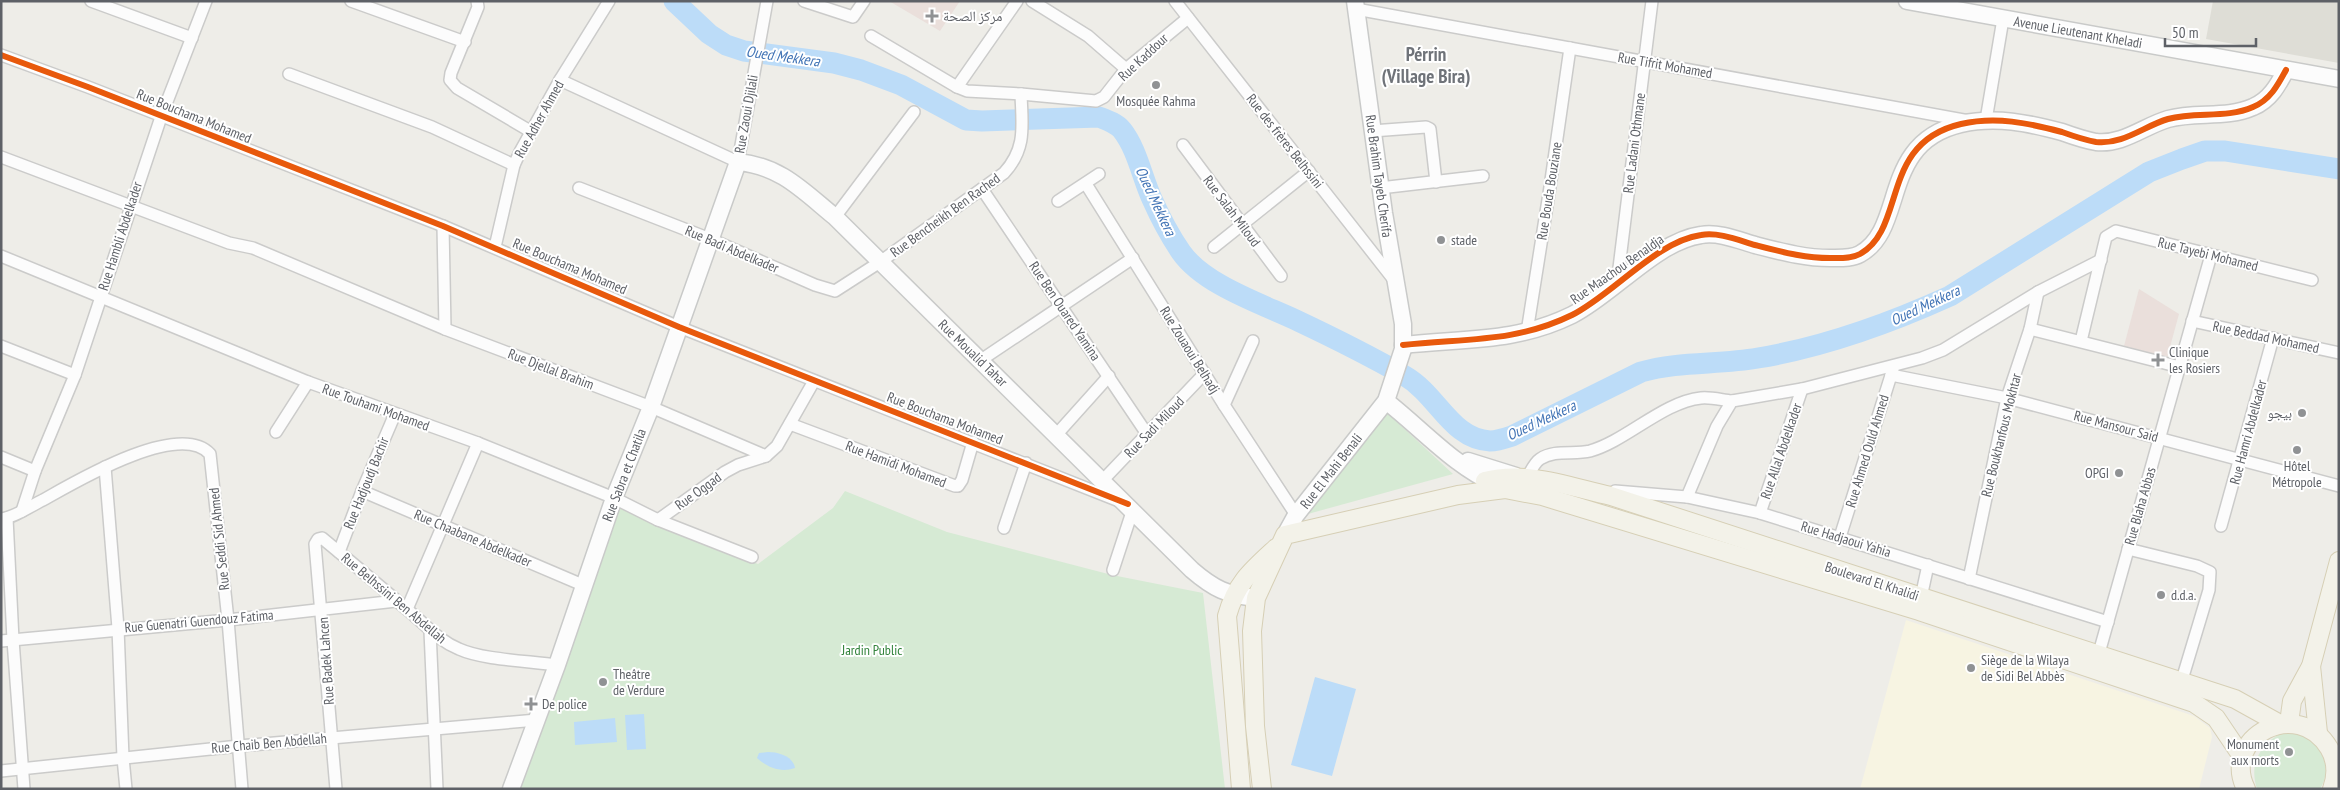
<svg xmlns="http://www.w3.org/2000/svg" width="2340" height="790" viewBox="0 0 2340 790" font-family="'PT Sans Narrow','Noto Naskh Arabic',sans-serif">
<style>
.commercial{fill:#f7f4e2}
.education{fill:#deddd6}
.medical{fill:#eadfdb}
.green{fill:#d6ead4}
.water{fill:#bcdcf8}
.lines{fill:none;stroke-linecap:round;stroke-linejoin:round}
.river{stroke:#bcdcf8;stroke-width:21}
.street-casing{stroke:#cbcbca;stroke-width:14}
.secondary-casing{stroke:#c9cac9;stroke-width:19}
.primary-casing{stroke:#d6cfb5;stroke-width:20}
.street{stroke:#fcfcfc;stroke-width:11}
.secondary{stroke:#fcfcfc;stroke-width:16}
.primary{stroke:#f3f2e9;stroke-width:18}
.cycleway-casing{stroke:#fff;stroke-width:9}
.cycleway{stroke:#e8590c;stroke-width:6}
.poi-dot{fill:#909294;stroke:#fff;stroke-width:2}
.labels{text-anchor:middle;dominant-baseline:central;stroke-width:4;stroke-linejoin:round;paint-order:stroke}
.poi-label{font-size:14px;fill:#5e6167;stroke:#fff;text-anchor:start}
.street-label{font-size:14px;fill:#5e6167;stroke:#fff}
.park-label{font-size:14px;fill:#31823a;stroke:#fff}
.water-label{font-size:15px;font-style:italic;fill:#4073b5;stroke:#fff}
.district-label{font-size:19px;font-weight:bold;fill:#6f7379;stroke:#fff}
</style>
<rect width="100%" height="100%" fill="#eeede8"/>
<path class="commercial" d="M1906 620 2194 716 2210 728 2212 737 2199 789H1860Z"/>
<path class="education" d="M2213 1H2339V63L2206 39Z"/>
<g class="medical">
<path d="M889 1H960L940 31Z"/>
<path d="M2139 289 2179 314 2167 358 2124 346Z"/>
</g>
<g class="green">
<path d="M1383 409 1453 474 1297 517Z"/>
<path d="M845 491 947 532 1112 575 1203 593 1225 789H509L613 509 620 507 758 564 833 508Z"/>
<path d="M2281 733H2306C2320 750 2334 766 2320 789H2257C2249 764 2259 746 2281 733Z"/>
</g>
<g class="water">
<path d="M1315 677 1356 689 1332 776 1291 765Z"/>
<path d="M644 714 646 749 627 750 625 715Z"/>
<path d="M615 718 617 742 575 745 574 722Z"/>
<path d="M768 752C778 752 793 756 795 768 781 773 768 768 757 758L759 753Z"/>
</g>
<g class="lines">
<path class="river" d="M674 1 709 34 726 45 744 51 834 63 861 70 901 85 966 120 982 121 1099 117C1107 120 1116 123 1122 130 1137 149 1142 177 1152 199 1160 217 1170 236 1181 252 1204 285 1262 304 1298 321 1334 338 1370 356 1405 376 1438 395 1451 439 1490 441 1497 441 1506 438 1512 436L1641 372C1679 361 1719 365 1758 358 1825 347 1888 324 1950 296L2149 172 2182 159 2205 151H2225L2339 169"/>
<defs>
<g id="street">
<path d="M91 1 192 38"/>
<path d="M351 1 465 42"/>
<path d="M477 1 478 7 451 73 450 80 457 88 530 131"/>
<path d="M804 1 853 17 864 1"/>
<path d="M1032 1 1088 36 1126 69"/>
<path d="M1175 1 1394 280"/>
<path d="M1356 9 1969 121"/>
<path d="M871 36 957 87 967 91 1021 94 1096 101 1104 97 1126 69 1188 18"/>
<path d="M1 55 88 87 443 226 679 327 1119 501"/>
<path d="M289 74 432 127 514 165"/>
<path d="M560 80 738 162 767 1"/>
<path d="M957 87 1017 1"/>
<path d="M1986 120 2003 19"/>
<path d="M1372 131 1426 127 1430 129 1436 182"/>
<path d="M1183 145 1281 276"/>
<path d="M1 157 229 243 253 248 445 329 651 407 766 456 777 446 814 381"/>
<path d="M1086 184 1224 405 1296 515"/>
<path d="M579 188 710 239 815 285 835 291 880 262 1004 173C1027 148 1022 125 1021 94"/>
<path d="M1380 188 1483 176"/>
<path d="M982 189 1147 434"/>
<path d="M1058 201 1099 174"/>
<path d="M835 217 914 112"/>
<path d="M443 226 445 329"/>
<path d="M495 247 514 165 520 152 560 80 609 1"/>
<path d="M1214 247 1309 171"/>
<path d="M1 256 308 382 478 443 614 498 658 520 752 557"/>
<path d="M1617 284 1652 1"/>
<path d="M2192 321 2339 353"/>
<path d="M2030 329 2180 367"/>
<path d="M1527 332 1550 187 1570 48"/>
<path d="M2081 341 2106 237 2116 231 2312 280"/>
<path d="M1 346 75 375"/>
<path d="M981 360 1133 258"/>
<path d="M1891 375 2007 398 2339 486"/>
<path d="M1224 405 1253 341"/>
<path d="M790 424 955 486H958L962 480 973 442"/>
<path d="M276 432 308 382"/>
<path d="M1057 434 1109 376"/>
<path d="M1 457 35 471"/>
<path d="M105 467 118 628 123 758 126 789"/>
<path d="M1527 478C1531 471 1534 463 1540 459 1555 449 1574 455 1590 451 1626 441 1663 402 1701 398 1711 397 1722 400 1732 401"/>
<path d="M1103 480 1205 373"/>
<path d="M362 491 585 586"/>
<path d="M1615 491 1687 497 1760 513 2108 622"/>
<path d="M1687 497 1717 426 1732 401 1802 389 1922 358 1943 350 2038 292 2101 260"/>
<path d="M22 511 35 471 75 375 161 117 206 1"/>
<path d="M1760 513 1802 389"/>
<path d="M7 518 13 640 24 789"/>
<path d="M1 519C16 517 30 506 43 500 75 482 179 420 210 454L228 620 242 789"/>
<path d="M658 520 725 472 738 465 766 456"/>
<path d="M2221 526 2273 338"/>
<path d="M1004 528 1026 463"/>
<path d="M1840 537 1893 369"/>
<path d="M2128 549 2197 566 2210 572 2209 590 2181 683"/>
<path d="M339 552 362 491 395 414"/>
<path d="M1113 570 1133 509"/>
<path d="M1969 579 2007 398 2030 329 2038 292"/>
<path d="M1920 602 1928 565"/>
<path d="M407 609 478 443"/>
<path d="M430 631 437 789"/>
<path d="M1 641 228 620 396 601"/>
<path d="M2097 660 2211 255"/>
<path d="M1 771 239 746 537 720"/>
<path d="M336 789 315 544 318 539 322 538C351 562 381 587 410 612 426 625 439 641 459 649 483 660 530 661 557 665"/>
</g>
<g id="secondary">
<path d="M1907 1 2339 79"/>
<path d="M1403 345C1464 338 1515 343 1572 315 1612 295 1657 241 1701 235 1719 232 1738 240 1755 245 1782 252 1808 259 1835 258 1844 258 1853 258 1860 254 1907 228 1879 143 1961 124 1996 116 2028 123 2062 132 2073 136 2085 140 2096 142 2123 145 2144 126 2168 119 2196 111 2226 119 2253 107 2270 100 2278 85 2286 70"/>
<path d="M1386 401C1423 430 1454 466 1497 485"/>
<path d="M1468 461 1516 476"/>
<path d="M1285 535 1296 515 1386 401 1403 349V324L1384 213 1355 1"/>
<path d="M511 789 557 665 614 498 651 407 738 162C781 166 803 191 835 217L1192 570C1214 589 1227 595 1256 598"/>
</g>
<g id="primary">
<path d="M1485 481C1526 470 1570 487 1611 496L2235 699 2280 724"/>
<path d="M2311 666 2318 733"/>
<path d="M2289 723 2292 701 2311 666 2339 561"/>
<path d="M1241 789 1227 616C1236 583 1252 570 1276 548"/>
<path d="M1262 789 1255 726 1252 631 1256 598 1285 535 1458 495 1505 489 1542 496 1919 611 2194 703 2216 718 2243 758"/>
<path d="M2246 789C2220 737 2298 696 2329 748 2337 761 2337 775 2332 789"/>
</g>
</defs>
<use href="#street" class="street-casing"/>
<use href="#secondary" class="secondary-casing"/>
<use href="#primary" class="primary-casing"/>
<use href="#street" class="street"/>
<use href="#secondary" class="secondary"/>
<use href="#primary" class="primary"/>
<defs>
<g id="cycleway">
<path d="M1 55 88 87 443 226 679 327 1128 504"/>
<path d="M1403 345C1464 338 1515 343 1572 315 1612 295 1657 241 1701 235 1719 232 1738 240 1755 245 1782 252 1808 259 1835 258 1844 258 1853 258 1860 254 1907 228 1879 143 1961 124 1996 116 2028 123 2062 132 2073 136 2085 140 2096 142 2123 145 2144 126 2168 119 2196 111 2226 119 2253 107 2270 100 2278 85 2286 70"/>
</g>
</defs>
<use href="#cycleway" class="cycleway-casing"/>
<use href="#cycleway" class="cycleway"/>
</g>
<g class="poi-dot">
<path d="M929.5 8.5h5v5h5v5h-5v5h-5v-5h-5v-5h5z"/>
<circle cx="1156" cy="85" r="5"/>
<circle cx="1441" cy="240" r="5"/>
<path d="M2155.5 352.5h5v5h5v5h-5v5h-5v-5h-5v-5h5z"/>
<circle cx="2302" cy="413" r="5"/>
<circle cx="2297" cy="450" r="5"/>
<circle cx="2119" cy="473" r="5"/>
<circle cx="2161" cy="595" r="5"/>
<circle cx="1971" cy="668" r="5"/>
<circle cx="603" cy="682" r="5"/>
<path d="M528.5 696.5h5v5h5v5h-5v5h-5v-5h-5v-5h5z"/>
<circle cx="2289" cy="752" r="5"/>
</g>
<g class="labels">
<g class="poi-label">
<text x="943" y="16">مركز الصحة</text>
<text x="1156" y="101" text-anchor="middle">Mosquée Rahma</text>
<text x="1451" y="240">stade</text>
<text x="2169" y="352">Clinique<tspan x="2169" dy="16">les Rosiers</tspan></text>
<text x="2292" y="413" text-anchor="end">بيجو</text>
<text x="2297" y="466" text-anchor="middle">Hôtel<tspan x="2297" dy="16">Métropole</tspan></text>
<text x="2109" y="473" text-anchor="end">OPGI</text>
<text x="2171" y="595">d.d.a.</text>
<text x="1981" y="660">Siège de la Wilaya<tspan x="1981" dy="16">de Sidi Bel Abbès</tspan></text>
<text x="613" y="674">Theâtre<tspan x="613" dy="16">de Verdure</tspan></text>
<text x="542" y="704">De police</text>
<text x="2279" y="744" text-anchor="end">Monument<tspan x="2279" dy="16">aux morts</tspan></text>
</g>
<g class="street-label">
<text transform="translate(2078 32) rotate(10)">Avenue Lieutenant Kheladi</text>
<text transform="translate(1143 57) rotate(-43)">Rue Kaddour</text>
<text transform="translate(1665 65) rotate(10)">Rue Tifrit Mohamed</text>
<text transform="translate(746 114) rotate(-80)">Rue Zaoui Djilali</text>
<text transform="translate(194 116) rotate(22)">Rue Bouchama Mohamed</text>
<text transform="translate(539 119) rotate(-61)">Rue Adher Ahmed</text>
<text transform="translate(1285 141) rotate(52)">Rue des frères Belhssini</text>
<text transform="translate(1634 143) rotate(-83)">Rue Ladani Othmane</text>
<text transform="translate(1379 176) rotate(82)">Rue Brahim Tayeb Cherifa</text>
<text transform="translate(1549 191) rotate(-81)">Rue Bouda Bouziane</text>
<text transform="translate(1232 211) rotate(53)">Rue Salah Miloud</text>
<text transform="translate(945 215) rotate(-36)">Rue Bencheikh Ben Rached</text>
<text transform="translate(120 236) rotate(-72)">Rue Hambli Abdelkader</text>
<text transform="translate(732 249) rotate(23)">Rue Badi Abdelkader</text>
<text transform="translate(2208 254) rotate(14)">Rue Tayebi Mohamed</text>
<text transform="translate(570 266) rotate(23)">Rue Bouchama Mohamed</text>
<text transform="translate(1617 269) rotate(-35)">Rue Maachou Benaldja</text>
<text transform="translate(1065 311) rotate(56)">Rue Ben Ouared Yamina</text>
<text transform="translate(2266 337) rotate(12)">Rue Beddad Mohamed</text>
<text transform="translate(1190 350) rotate(58)">Rue Zouaoui Belhadj</text>
<text transform="translate(973 353) rotate(44)">Rue Moualid Tahar</text>
<text transform="translate(551 369) rotate(21)">Rue Djellal Brahim</text>
<text transform="translate(376 407) rotate(20)">Rue Touhami Mohamed</text>
<text transform="translate(945 418) rotate(21)">Rue Bouchama Mohamed</text>
<text transform="translate(2116 426) rotate(15)">Rue Mansour Said</text>
<text transform="translate(1154 427) rotate(-46)">Rue Sadi Miloud</text>
<text transform="translate(2248 432) rotate(-75)">Rue Hamri Abdelkader</text>
<text transform="translate(2001 435) rotate(-76)">Rue Boukhanfous Mokhtar</text>
<text transform="translate(1781 451) rotate(-71)">Rue Allal Abdelkader</text>
<text transform="translate(1867 451) rotate(-73)">Rue Ahmed Ould Ahmed</text>
<text transform="translate(896 464) rotate(21)">Rue Hamidi Mohamed</text>
<text transform="translate(1331 471) rotate(-52)">Rue El Mahi Benali</text>
<text transform="translate(624 475) rotate(-69)">Rue Sabra et Chatila</text>
<text transform="translate(366 483) rotate(-68)">Rue Hadjoudj Bachir</text>
<text transform="translate(698 491) rotate(-36)">Rue Oggad</text>
<text transform="translate(2140 506) rotate(-74)">Rue Blaha Abbas</text>
<text transform="translate(473 538) rotate(23)">Rue Chaabane Abdelkader</text>
<text transform="translate(219 539) rotate(-96)">Rue Seddi Sid Ahmed</text>
<text transform="translate(1846 539) rotate(17)">Rue Hadjaoui Yahia</text>
<text transform="translate(1872 581) rotate(18)">Boulevard El Khalidi</text>
<text transform="translate(394 598) rotate(40)">Rue Belhssini Ben Abdellah</text>
<text transform="translate(199 621) rotate(-5)">Rue Guenatri Guendouz Fatima</text>
<text transform="translate(326 661) rotate(-94)">Rue Badek Lahcen</text>
<text transform="translate(269 743) rotate(-5)">Rue Chaib Ben Abdellah</text>
</g>
<g class="park-label">
<text x="872" y="650">Jardin Public</text>
</g>
<g class="water-label">
<text transform="translate(783 56) rotate(8)">Oued Mekkera</text>
<text transform="translate(1156 201) rotate(65)">Oued Mekkera</text>
<text transform="translate(1925 305) rotate(-25)">Oued Mekkera</text>
<text transform="translate(1541 420) rotate(-25)">Oued Mekkera</text>
</g>
<g class="district-label">
<text x="1426" y="54">Pérrin<tspan x="1426" dy="22">(Village Bira)</tspan></text>
</g>
</g>
<rect width="2340" height="790" fill="none" stroke="#5e6167" stroke-width="5"/>
<path d="M2165 38v8h91v-8" fill="none" stroke="#5e6167" stroke-width="2.5"/>
<text x="2172" y="38" font-size="15" fill="#5e6167" stroke="#ffffff" stroke-width="4" paint-order="stroke">50 m</text>
</svg>
